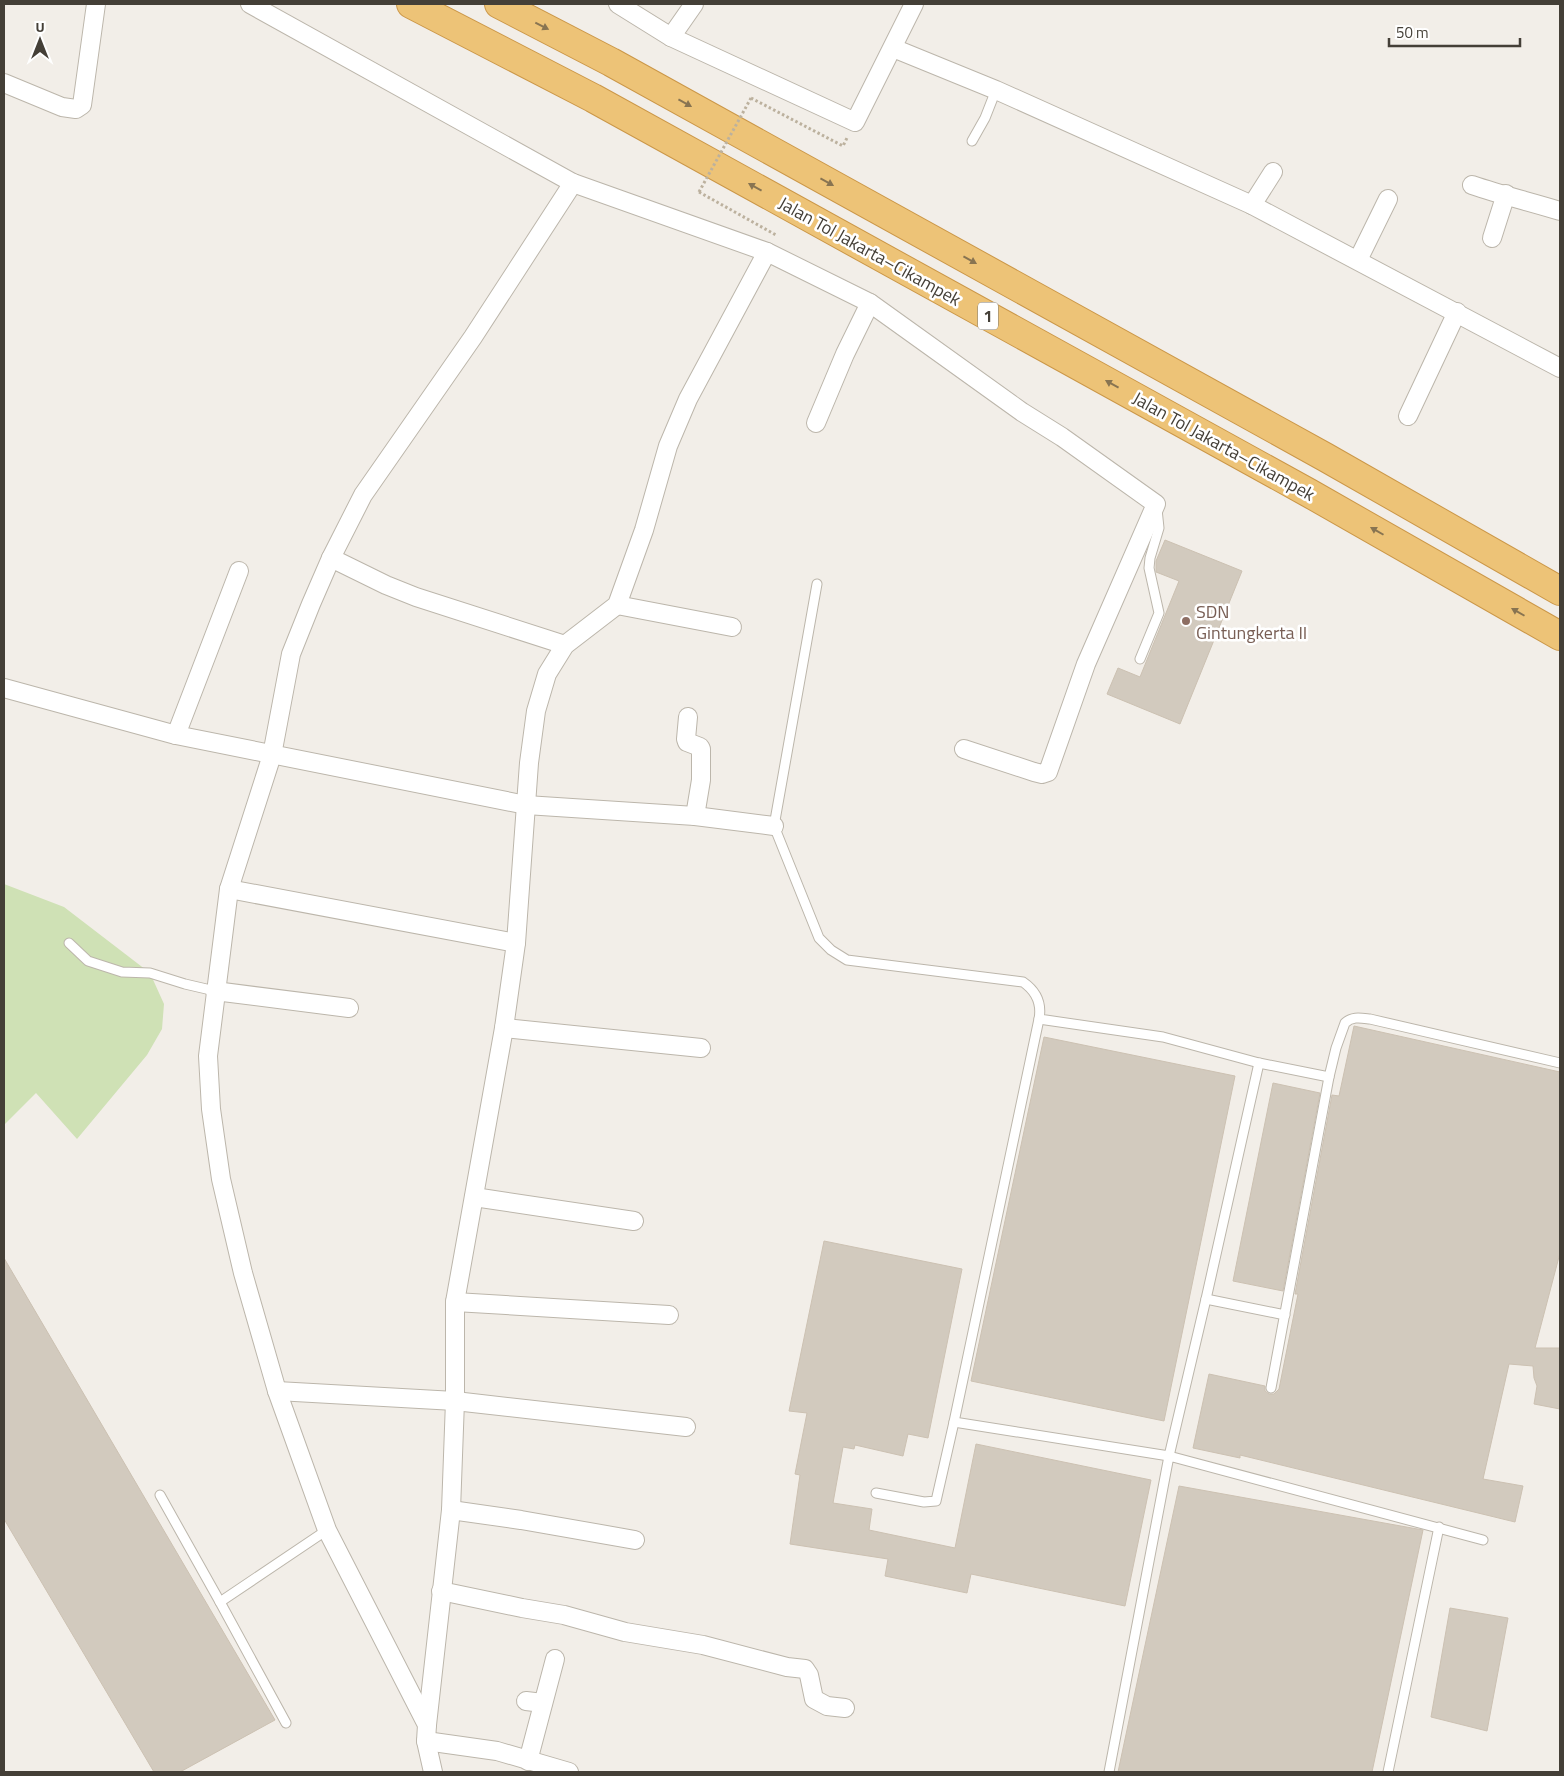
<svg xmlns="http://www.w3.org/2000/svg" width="1564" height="1776" viewBox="0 0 1564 1776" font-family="'Titillium Web',sans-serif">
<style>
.green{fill:#cfe1b5}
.building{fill:#d2cabe;stroke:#ccc1b2}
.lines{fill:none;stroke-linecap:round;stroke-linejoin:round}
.lane-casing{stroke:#bcb6ab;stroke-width:11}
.street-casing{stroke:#bcb6ab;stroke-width:20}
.highway-casing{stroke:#cb9748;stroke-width:30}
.path{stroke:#bcb19e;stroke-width:3;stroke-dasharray:2.5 2.5;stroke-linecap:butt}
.lane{stroke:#fff;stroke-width:9}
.street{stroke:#fff;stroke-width:18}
.highway{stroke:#edc377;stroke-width:28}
.path-bridge{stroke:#bcb19e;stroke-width:3;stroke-dasharray:2.5 2.5;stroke-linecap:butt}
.oneway{fill:#887451}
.education-dot{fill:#8d6e63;stroke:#fff;stroke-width:2}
.labels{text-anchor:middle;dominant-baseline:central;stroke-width:5;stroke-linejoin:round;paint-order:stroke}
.shield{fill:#fff;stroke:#7c7973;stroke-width:1}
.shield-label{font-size:16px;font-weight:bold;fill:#443f37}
.street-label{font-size:18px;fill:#443f37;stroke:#fff}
.education-label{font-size:18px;fill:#785e54;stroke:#fff;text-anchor:start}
</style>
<rect width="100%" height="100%" fill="#f2eee8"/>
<path class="green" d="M4 884 64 907 150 973 164 1004 162 1029 147 1055 77 1139 36 1093 4 1125Z"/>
<g class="building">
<path d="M1165 540 1242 571 1180 724 1107 694 1118 668 1140 677 1179 581 1156 572V561Z"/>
<path d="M1354 1026 1560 1072V1253L1535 1348H1560V1409L1534 1404 1537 1386 1534 1378 1533 1366 1509 1364 1483 1479 1523 1486 1515 1522 1240 1455V1458L1193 1448 1209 1374 1265 1386V1391L1269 1394H1274L1279 1389 1298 1294H1295L1332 1095 1339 1096Z"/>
<path d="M1044 1037 1235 1076 1164 1421 971 1381Z"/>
<path d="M1273 1083 1320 1093 1283 1291 1233 1281Z"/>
<path d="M824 1241 962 1269 928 1438 908 1434 903 1456 855 1445 854 1449 843 1447 833 1503 872 1509 869 1530 955 1548 976 1444 1151 1480 1125 1606 971 1574 967 1593 885 1576 888 1559 790 1544 800 1475 795 1474 807 1413 789 1411Z"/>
<path d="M4 1258 275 1720 180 1772H154L4 1519Z"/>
<path d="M1179 1486 1423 1530 1372 1772H1118Z"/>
<path d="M1450 1608 1508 1618 1487 1731 1431 1717Z"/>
</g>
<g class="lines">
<defs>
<g id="lane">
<path d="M972 141 985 118 996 90"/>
<path d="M817 584 774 826 819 938 831 950 847 960 1023 982C1036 991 1042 1003 1039 1019L1163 1037 1259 1063 1329 1077 1336 1048 1345 1023C1352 1016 1361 1018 1370 1019L1560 1063"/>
<path d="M1140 659 1159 613 1149 568 1150 558 1159 528 1157 509"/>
<path d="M69 943 88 961 122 972 150 973 185 984 215 991"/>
<path d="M1039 1019 954 1422 1169 1456 1206 1299 1259 1063"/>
<path d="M1206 1299 1285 1315"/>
<path d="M1271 1388 1329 1077"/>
<path d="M876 1493 924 1502 936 1501 954 1422"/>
<path d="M160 1495 220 1602"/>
<path d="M286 1723 220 1602 327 1530"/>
<path d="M1109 1772 1169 1456 1483 1540"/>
<path d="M1388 1772 1439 1527"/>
</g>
<g id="street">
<path d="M250 4 573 183 767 252 870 303 1022 412 1062 437 1156 504 1086 664 1048 772 1042 774 1034 772 964 749"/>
<path d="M618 4 671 37 855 122 914 4"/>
<path d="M671 37 694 4"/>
<path d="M893 48 996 90 1252 205 1560 368"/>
<path d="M4 83 62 107 76 109 82 105 96 4"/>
<path d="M1472 185C1501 195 1531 202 1560 211"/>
<path d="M1252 205 1273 172"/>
<path d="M1492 238 1506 194"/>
<path d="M1358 260 1388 199"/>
<path d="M1408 416 1457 312"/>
<path d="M816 423 845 354 870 303"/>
<path d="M331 558 386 585 416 597 565 645"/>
<path d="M617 605 732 627"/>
<path d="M4 688 176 735 526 805 695 816 774 826"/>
<path d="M688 717 686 739 687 742 700 747 701 749V780L695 816"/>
<path d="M176 735 239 571"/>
<path d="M229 889 516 943"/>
<path d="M215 991 349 1008"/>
<path d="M504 1028 701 1048"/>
<path d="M474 1197 634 1221"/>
<path d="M455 1302 669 1315"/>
<path d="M277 1391 455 1401 686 1427"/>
<path d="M451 1510 521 1520 635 1540"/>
<path d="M441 1591 522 1608 564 1615 625 1632 703 1645 787 1667 805 1669 809 1675 814 1699 827 1706 845 1708"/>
<path d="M526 1701 543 1703"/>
<path d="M427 1725 451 1510 455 1401V1302L504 1028 516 943 529 763 536 711 547 674 565 645 617 605 644 530 668 446 688 399 767 252"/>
<path d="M426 1741 497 1751 569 1772"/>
<path d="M528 1761 555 1659"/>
<path d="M433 1772 426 1741 427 1725 327 1530 277 1391 243 1273 221 1179 211 1109 208 1056 229 889 272 755 291 654 311 604 331 558 363 495 473 337 573 183"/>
</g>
<g id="highway">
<path d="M411 4 593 98 1309 493 1560 636"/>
<path d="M499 4 611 62 1325 457 1560 591"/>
</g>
</defs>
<use href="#lane" class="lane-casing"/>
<use href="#street" class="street-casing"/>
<use href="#highway" class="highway-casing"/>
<g class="path">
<path d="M751 98 843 146 848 136"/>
<path d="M699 192 776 235 775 236"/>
</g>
<use href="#lane" class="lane"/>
<use href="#street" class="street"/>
<use href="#highway" class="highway"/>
<path class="path-bridge" d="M699 192 751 98"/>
</g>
<defs><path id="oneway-solid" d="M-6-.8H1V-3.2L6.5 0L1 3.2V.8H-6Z" transform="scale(1.25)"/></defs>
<g class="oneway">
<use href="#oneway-solid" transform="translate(542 26) rotate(27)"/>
<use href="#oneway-solid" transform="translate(685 103) rotate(29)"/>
<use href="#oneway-solid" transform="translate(827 182) rotate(29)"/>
<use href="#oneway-solid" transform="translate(755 187) rotate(-151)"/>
<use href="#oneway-solid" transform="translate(970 260) rotate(29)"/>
<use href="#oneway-solid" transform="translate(1112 384) rotate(-151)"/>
<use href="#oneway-solid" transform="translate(1377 531) rotate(-150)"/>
<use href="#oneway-solid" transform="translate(1518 612) rotate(-150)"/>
</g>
<circle class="education-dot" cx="1186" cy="621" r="5"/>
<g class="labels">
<rect class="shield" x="978" y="302.5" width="20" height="27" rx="4"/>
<g class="shield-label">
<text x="988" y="316">1</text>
</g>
<g class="street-label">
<text transform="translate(870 251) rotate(29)">Jalan Tol Jakarta–Cikampek</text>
<text transform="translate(1224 446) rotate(29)">Jalan Tol Jakarta–Cikampek</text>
</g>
<g class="education-label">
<text x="1196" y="611">SDN<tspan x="1196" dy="21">Gintungkerta II</tspan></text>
</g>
</g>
<rect width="1564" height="1776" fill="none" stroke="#443f37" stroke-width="10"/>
<g transform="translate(40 40)" stroke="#ffffff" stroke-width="4" paint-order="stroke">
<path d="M0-4L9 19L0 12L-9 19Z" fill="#443f37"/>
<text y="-8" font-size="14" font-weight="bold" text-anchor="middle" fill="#443f37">U</text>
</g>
<path d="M1389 38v8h131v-8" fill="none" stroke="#443f37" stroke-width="2.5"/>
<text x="1396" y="38" font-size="15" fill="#443f37" stroke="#ffffff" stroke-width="4" paint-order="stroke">50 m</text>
</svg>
